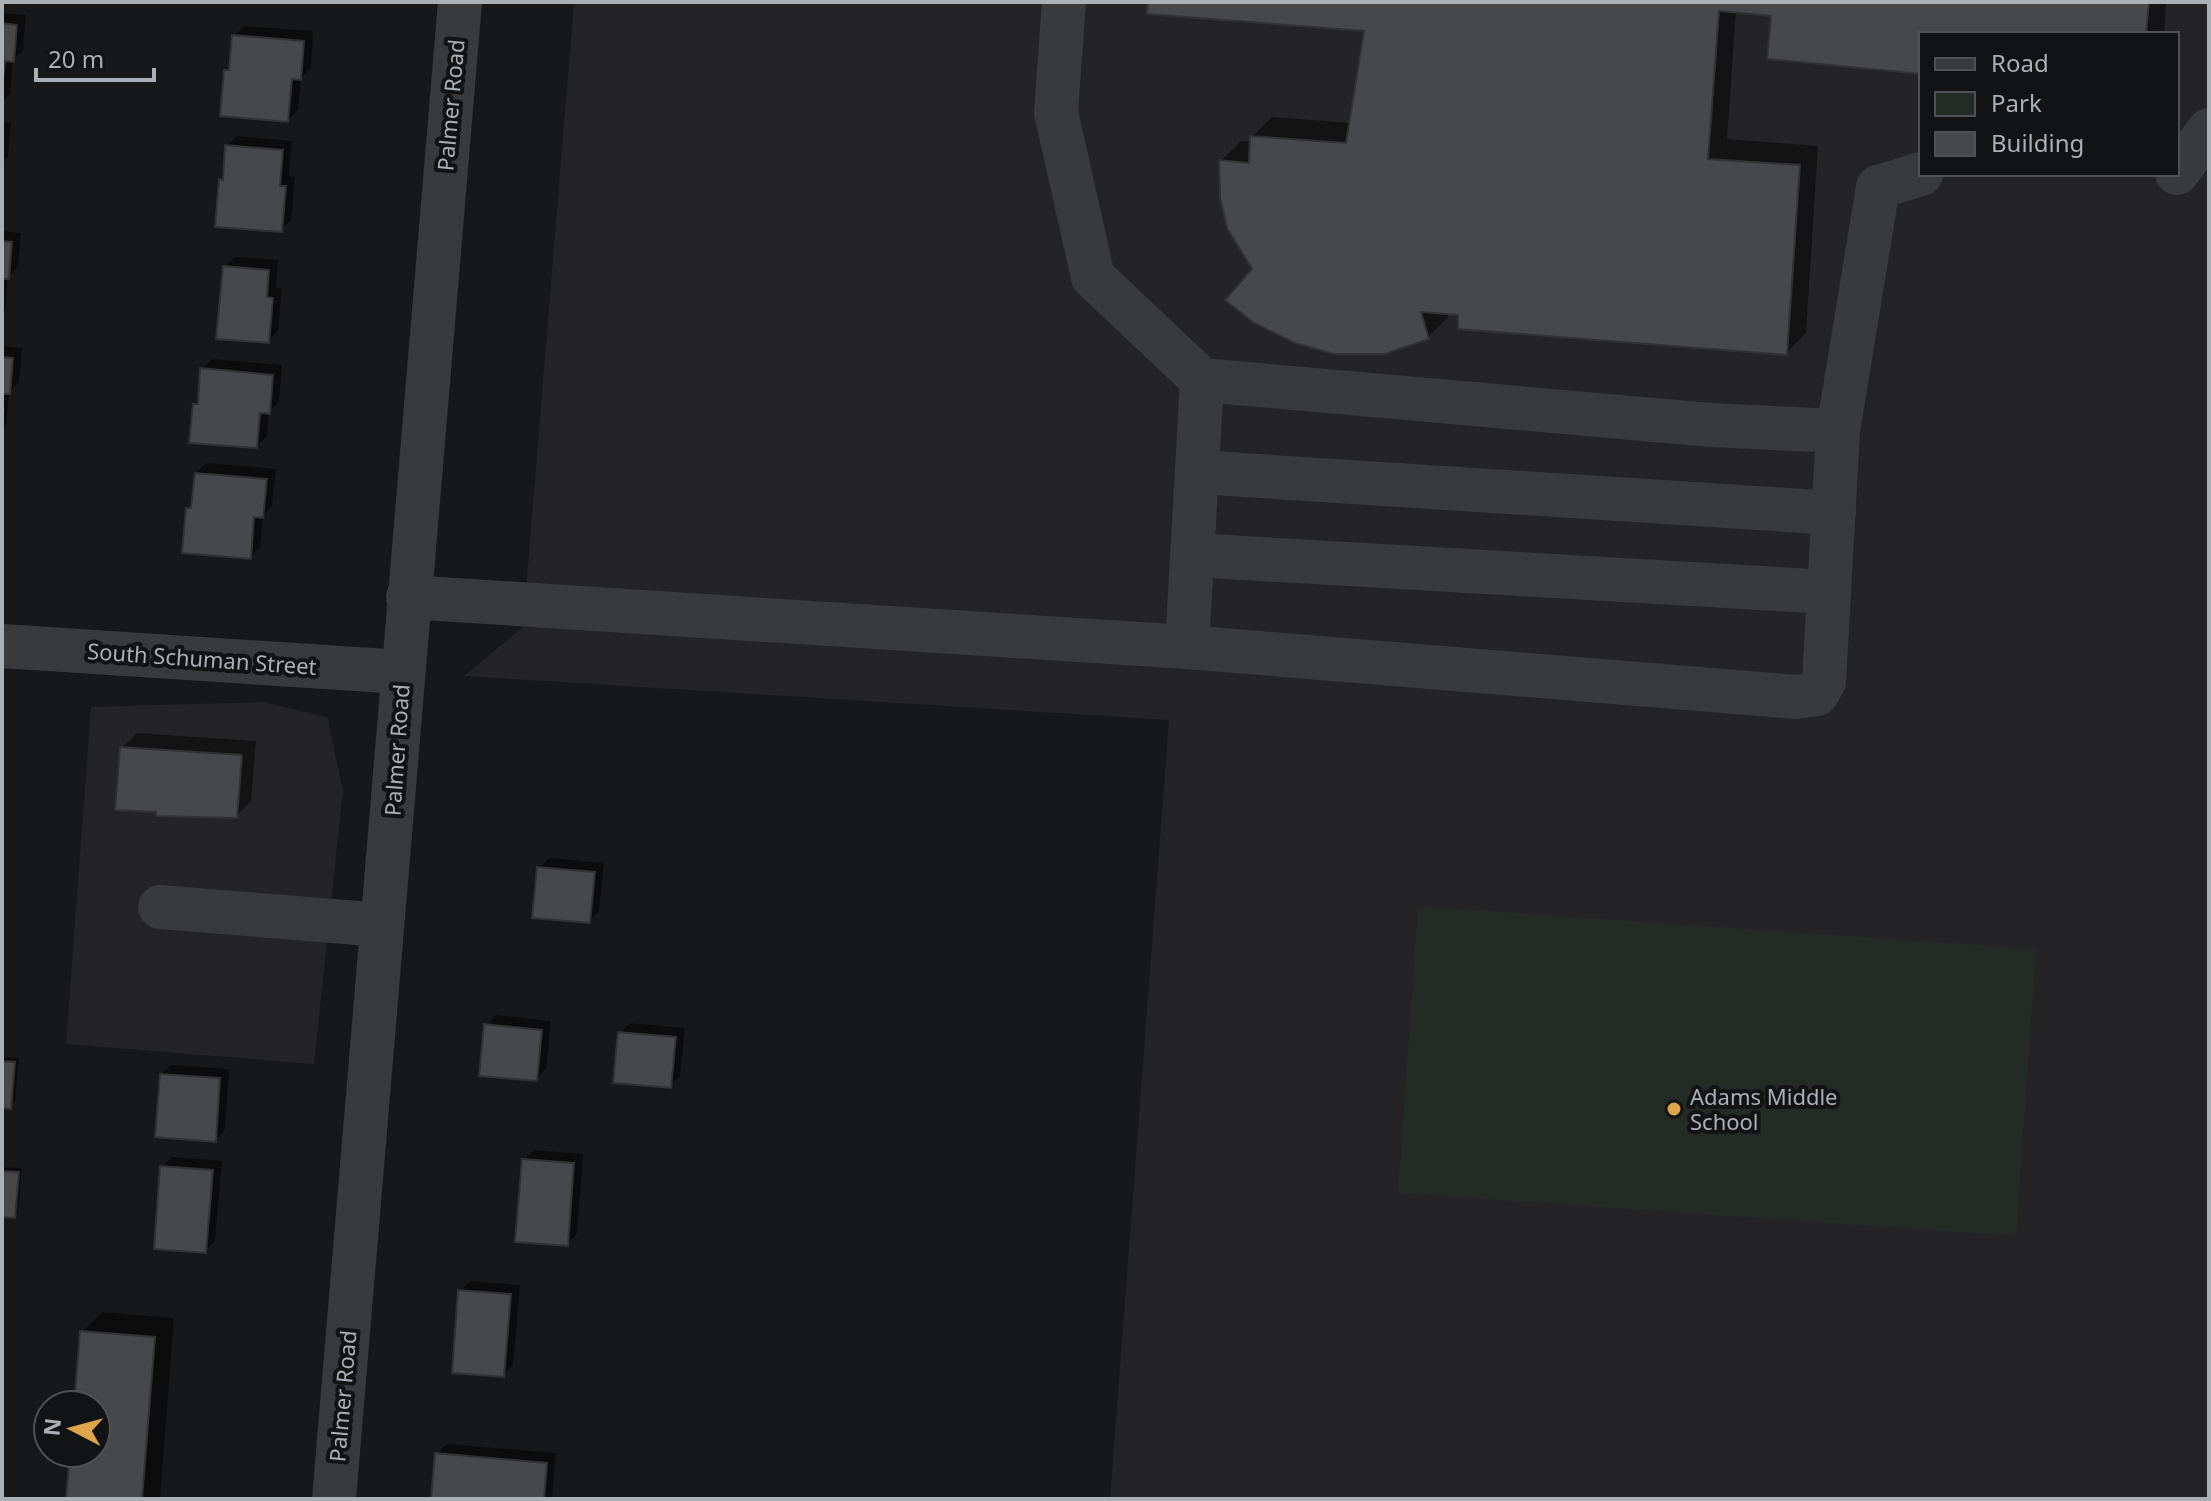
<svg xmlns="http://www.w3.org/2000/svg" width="2211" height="1501" viewBox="0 0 2211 1501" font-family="'Noto Sans',sans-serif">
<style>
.built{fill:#242426;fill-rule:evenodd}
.green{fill:#242b25}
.shadow{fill:#0007}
.building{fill:#47484b;stroke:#323235;stroke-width:2}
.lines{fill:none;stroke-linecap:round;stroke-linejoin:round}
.minor{stroke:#393a3e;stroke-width:44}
.poi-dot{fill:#dea54a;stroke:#121314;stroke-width:3}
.labels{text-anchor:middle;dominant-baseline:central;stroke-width:8;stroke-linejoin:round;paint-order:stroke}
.street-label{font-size:22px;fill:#abb0b7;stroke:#121314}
.poi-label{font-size:22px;fill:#abb0b7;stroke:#121314;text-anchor:start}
</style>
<rect width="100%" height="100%" fill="#171819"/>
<g class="built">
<path d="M574 2H2209V1499H1110L1169 720 464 676 523 627ZM1921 34H2177V174H1921Z"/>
<path d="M262 702 327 717 343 790 314 1064 66 1044 91 707Z"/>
</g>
<path class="green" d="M1418 906 2036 949 2016 1236 1398 1193Z"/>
<g class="shadow">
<path d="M1150 2H2166L2164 34H1921V72L1774 15 1736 11 1727 139 1818 146 1806 333 1786 353 1447 312 1448 317 1428 337 1255 269 1221 161 1241 141 1252 142V137L1272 117 1351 123 1366 29Z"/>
<path d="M2 13 26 15 23 50 13 60 10 94 2 101Z"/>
<path d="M244 26 313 31 311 68 301 78 298 110 288 120 226 71 231 65 234 36Z"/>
<path d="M2 122 11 123 8 157 2 163Z"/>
<path d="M237 136 292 141 289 176 295 177 291 220 281 230 221 180 225 176 227 146Z"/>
<path d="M2 231 21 233 18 267 8 277 5 311 2 314Z"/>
<path d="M235 257 278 260 276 288H282L278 331 268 341 225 267Z"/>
<path d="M2 346 22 348 19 382 9 392 6 426 2 430Z"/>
<path d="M212 359 282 365 279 402 269 412 267 436 257 446 195 405 200 399 202 369Z"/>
<path d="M206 463 276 469 272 506 263 516 260 547 250 557 188 509 194 503 196 473Z"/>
<path d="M137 733 256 741 251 801 236 816 122 748Z"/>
<path d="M549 858 604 863 599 911 589 921 539 868Z"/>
<path d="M496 1015 551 1021 546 1069 536 1079 486 1025Z"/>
<path d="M630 1023 685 1028 680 1076 670 1086 620 1033Z"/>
<path d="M2 1057 19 1058 15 1102 10 1106H2Z"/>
<path d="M171 1065 229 1069 225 1130 215 1140 161 1075Z"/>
<path d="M534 1150 583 1154 577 1234 567 1244 524 1160Z"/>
<path d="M172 1157 222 1161 215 1241 205 1251 162 1167Z"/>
<path d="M2 1167 22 1168 18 1212 14 1216 2 1215Z"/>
<path d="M470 1281 520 1285 513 1365 503 1375 460 1291Z"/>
<path d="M102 1312 174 1318 160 1499H68L72 1453H96V1405H76L82 1332Z"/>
<path d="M447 1444 556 1453 552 1499H433L437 1454Z"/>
</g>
<g class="building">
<path d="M1148 2H2149L2146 34H1921V74L1767 59 1771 16 1719 11 1708 159 1800 165 1787 355 1458 329V315L1421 312 1429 339 1385 354H1334L1295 343 1254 323 1225 300 1252 269 1227 228 1220 197 1219 160 1249 163 1250 136 1346 143 1364 31 1147 14Z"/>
<path d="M2 23 17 25 14 62 5 61 2 89Z"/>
<path d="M232 35 304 41 301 80 292 79 288 122 220 116 224 70H229Z"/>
<path d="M225 145 283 150 280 186H286L282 232 215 227 219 179 223 180Z"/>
<path d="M2 241 12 242 9 279H2Z"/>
<path d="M223 266 269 270 267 297 273 298 269 343 216 339Z"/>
<path d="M2 357 13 358 10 394H2Z"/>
<path d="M200 368 273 375 270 414 260 413 257 448 189 443 193 404H198Z"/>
<path d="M195 473 267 479 263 518 254 517 251 559 182 553 186 508H191Z"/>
<path d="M120 747 242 755 237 818 156 816V812L115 810Z"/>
<path d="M537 867 595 872 590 923 532 918Z"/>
<path d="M484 1024 542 1030 537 1081 479 1076Z"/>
<path d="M618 1032 676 1037 671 1088 613 1083Z"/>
<path d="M2 1061 15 1062 11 1109 2 1108Z"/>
<path d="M160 1074 220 1078 216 1142 155 1137Z"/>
<path d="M522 1159 574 1163 568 1246 515 1242Z"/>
<path d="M160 1166 213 1170 206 1253 154 1249Z"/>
<path d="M2 1171 19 1172 15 1218 2 1217Z"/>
<path d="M458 1290 511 1294 504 1377 452 1373Z"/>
<path d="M80 1331 155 1337 142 1499H66L70 1453H96V1405H74Z"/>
<path d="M435 1453 547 1463 544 1499H431Z"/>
</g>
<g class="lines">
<g class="minor">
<path d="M1064 2 1056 112 1093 277 1202 380 1711 425 1838 431 1878 187 1921 174"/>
<path d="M2177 173 2209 130"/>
<path d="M1197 472 1834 513"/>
<path d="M1192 555 1829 592"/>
<path d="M408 597 1187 647 1202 380"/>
<path d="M2 646 402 672"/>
<path d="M1187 647 1796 697 1817 694 1824 682 1838 431"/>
<path d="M160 907 382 925"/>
<path d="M334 1499 460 2"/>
</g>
</g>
<circle class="poi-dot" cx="1674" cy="1109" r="8"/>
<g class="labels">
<g class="street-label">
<text transform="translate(450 105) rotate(-85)">Palmer Road</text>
<text transform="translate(202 658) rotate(4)">South Schuman Street</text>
<text transform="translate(396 750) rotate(-86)">Palmer Road</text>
<text transform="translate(342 1396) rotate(-85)">Palmer Road</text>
</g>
<g class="poi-label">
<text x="1690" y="1096">Adams Middle<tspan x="1690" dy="25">School</tspan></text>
</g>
</g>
<rect width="2211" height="1501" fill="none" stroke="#abb0b7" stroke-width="8"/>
<rect x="1919" y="32" width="260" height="144" fill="#121314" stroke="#4f5255" stroke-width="2"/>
<rect x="1935" y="58" width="40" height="12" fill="#393a3e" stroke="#4f5255" stroke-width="2"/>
<text x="1991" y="72" font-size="24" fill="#abb0b7">Road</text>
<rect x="1935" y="92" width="40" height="24" fill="#242b25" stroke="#4f5255" stroke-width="2"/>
<text x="1991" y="112" font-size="24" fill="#abb0b7">Park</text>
<rect x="1935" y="132" width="40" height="24" fill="#47484b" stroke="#4f5255" stroke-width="2"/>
<text x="1991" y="152" font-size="24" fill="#abb0b7">Building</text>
<g transform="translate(72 1429) rotate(276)"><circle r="38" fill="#121314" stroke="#4f5255" stroke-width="2"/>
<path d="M0-6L14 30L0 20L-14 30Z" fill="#dea54a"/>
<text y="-12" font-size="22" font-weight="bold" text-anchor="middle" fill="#abb0b7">N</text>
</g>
<path d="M36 68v12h118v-12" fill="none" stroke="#abb0b7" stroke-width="4"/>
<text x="48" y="68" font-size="24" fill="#abb0b7" stroke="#121314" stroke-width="6" paint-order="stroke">20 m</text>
</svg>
